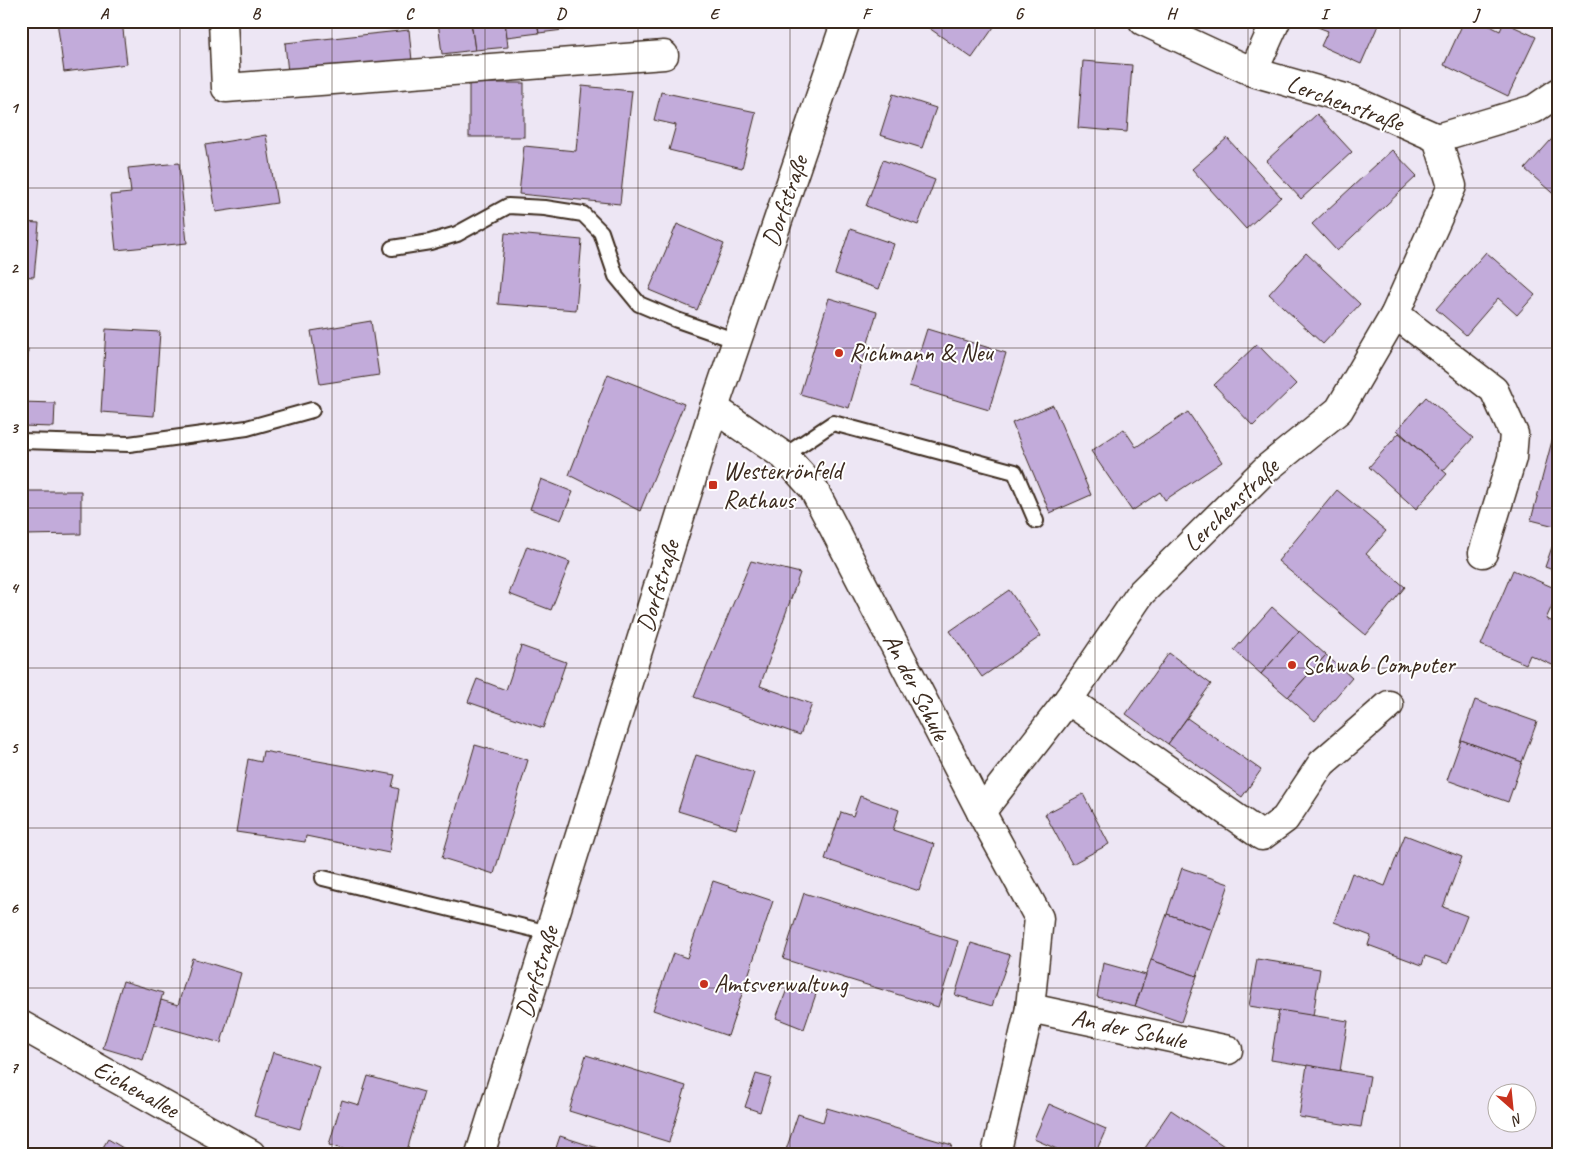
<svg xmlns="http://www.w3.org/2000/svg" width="1580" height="1175" viewBox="0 0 1580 1175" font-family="Caveat,sans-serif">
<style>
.building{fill:#c2abda;stroke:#3b2a1e}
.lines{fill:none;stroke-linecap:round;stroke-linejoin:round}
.service-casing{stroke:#3b2a1e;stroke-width:18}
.minor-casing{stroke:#3b2a1e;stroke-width:31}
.service{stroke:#fff;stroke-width:14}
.minor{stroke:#fff;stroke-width:28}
.grid{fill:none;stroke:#3b2a1e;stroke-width:1;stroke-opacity:0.55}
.poi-dot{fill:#c8321e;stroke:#fff;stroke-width:2}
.labels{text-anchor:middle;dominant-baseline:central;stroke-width:4;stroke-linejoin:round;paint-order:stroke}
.street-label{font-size:25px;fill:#3b2a1e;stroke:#fff}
.poi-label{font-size:25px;fill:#3b2a1e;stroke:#fff;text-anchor:start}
.neatline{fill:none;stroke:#3b2a1e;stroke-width:2}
.grid-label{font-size:16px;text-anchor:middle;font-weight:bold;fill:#3b2a1e}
</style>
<rect width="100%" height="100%" fill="#ede6f4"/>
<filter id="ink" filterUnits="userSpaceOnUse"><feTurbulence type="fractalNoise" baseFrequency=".02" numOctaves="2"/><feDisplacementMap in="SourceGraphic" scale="10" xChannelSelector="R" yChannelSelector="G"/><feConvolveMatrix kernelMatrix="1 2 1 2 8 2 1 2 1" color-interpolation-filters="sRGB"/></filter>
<g filter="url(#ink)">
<g class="building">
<path d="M57 21H122L127 64 64 72Z"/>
<path d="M438 21H471L475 50 442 54Z"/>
<path d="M471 21H505L508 47 475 50Z"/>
<path d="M505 21H537L539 33 507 37Z"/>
<path d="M537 21H570L571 29 539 33Z"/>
<path d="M919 21H991L996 24 972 58Z"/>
<path d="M1311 21H1380L1361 64 1321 46 1328 31 1310 24Z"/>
<path d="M1464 21H1480L1500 31 1504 22 1536 37 1508 96 1444 65Z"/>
<path d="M409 30 412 61 288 73 285 43Z"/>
<path d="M1083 61 1132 65 1127 132 1078 128Z"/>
<rect x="469" y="83" width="55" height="54"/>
<path d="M582 86 632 91 620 204 519 194 524 146 576 151Z"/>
<path d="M661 92 756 112 742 168 669 150 676 125 654 120Z"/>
<path d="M893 94 936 108 922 148 880 135Z"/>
<path d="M1317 114 1352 152 1301 199 1266 161Z"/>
<path d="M1559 131V199L1525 169Z"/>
<path d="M266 135 277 203 216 212 205 145Z"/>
<path d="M1227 138 1281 197 1246 229 1192 169Z"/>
<path d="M1392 150 1417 176 1337 251 1312 224Z"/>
<path d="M883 160 935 180 918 225 866 206Z"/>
<path d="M179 163 187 243 116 250 110 195 131 193 128 168Z"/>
<path d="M21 222 39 223 34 277 21 276Z"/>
<path d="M677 224 724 244 697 310 649 290Z"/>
<path d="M850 229 894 244 879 289 835 274Z"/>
<path d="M505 233 582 240 576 310 498 304Z"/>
<path d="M1486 252 1535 295 1517 315 1498 298 1466 335 1436 309Z"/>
<path d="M1306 253 1360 304 1323 344 1269 294Z"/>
<path d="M829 298 877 312 849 408 800 394Z"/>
<path d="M371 321 379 375 320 384 311 331Z"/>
<path d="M106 329 160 332 154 416 101 412Z"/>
<path d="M927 329 1006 353 989 410 909 386Z"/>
<path d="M1257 344 1296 384 1253 426 1214 385Z"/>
<path d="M21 349H28L26 401 21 400Z"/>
<path d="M608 374 684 404 640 511 569 475Z"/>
<path d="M1426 397 1473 438 1443 471 1397 430Z"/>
<path d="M21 402 55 403 54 427 21 426Z"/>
<path d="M1053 405 1091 495 1050 513 1012 423Z"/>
<path d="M1188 412 1222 462 1165 500 1160 492 1132 511 1091 451 1124 429 1136 447Z"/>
<path d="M1399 433 1447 474 1416 509 1369 467Z"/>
<path d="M1553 437 1559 439V527L1531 520Z"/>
<path d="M541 479 573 492 561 520 530 509Z"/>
<path d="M1337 490 1386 531 1366 554 1405 587 1366 635 1278 561Z"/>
<path d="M23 491H81V534L24 535Z"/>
<path d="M527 546 570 562 551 610 509 594Z"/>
<path d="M1552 547 1559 550V572L1545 567Z"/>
<path d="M751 561 800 573 760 686 812 704 800 735 694 697Z"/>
<path d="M1513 570 1559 590 1546 619 1559 624V668L1530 655 1526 664 1481 645Z"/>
<path d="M1009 590 1041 636 982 677 950 631Z"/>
<path d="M1272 607 1299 631 1261 674 1234 650Z"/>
<path d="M1299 631 1326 655 1288 697 1261 674Z"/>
<path d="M521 646 566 662 543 728 468 702 477 679 506 690Z"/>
<path d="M1169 653 1211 684 1168 744 1126 714Z"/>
<path d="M1326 655 1352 678 1315 721 1288 697Z"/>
<path d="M1475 700 1537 722 1522 762 1461 740Z"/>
<path d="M1187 718 1261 770 1242 797 1168 744Z"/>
<path d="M1461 740 1522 762 1508 802 1447 780Z"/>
<path d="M475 745 528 760 494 874 442 858Z"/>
<path d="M263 751 395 775 392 787 399 789 389 853 306 836 305 842 236 832 248 759 261 762Z"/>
<path d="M696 755 754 773 736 829 678 811Z"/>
<path d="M1083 794 1109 844 1072 864 1045 814Z"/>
<path d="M860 796 899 810 893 830 934 844 919 891 825 859 841 812 853 816Z"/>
<path d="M1405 835 1462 857 1443 907 1467 916 1448 964 1425 956 1422 965 1368 945 1371 936 1334 922 1352 873 1385 886Z"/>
<path d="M1182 868 1229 884 1213 930 1167 914Z"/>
<path d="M713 881 773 901 728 1036 653 1010 673 953 687 958Z"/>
<path d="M804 893 958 941 938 1007 783 959Z"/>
<path d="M1167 914 1213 930 1197 976 1151 960Z"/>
<path d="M971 943 1010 955 992 1006 955 995Z"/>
<path d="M192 958 241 973 221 1043 154 1024 161 1000 178 1005Z"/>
<path d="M1257 959 1320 969 1313 1016 1249 1006Z"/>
<path d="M1151 960 1197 976 1181 1022 1135 1006Z"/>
<path d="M1103 963 1146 975 1135 1006 1097 997Z"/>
<path d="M123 981 163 993 143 1060 103 1048Z"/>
<path d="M789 984 816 994 804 1029 776 1018Z"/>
<path d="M1279 1010 1348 1021 1340 1071 1271 1060Z"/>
<path d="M273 1052 319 1066 300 1129 254 1116Z"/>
<path d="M586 1055 686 1086 669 1142 569 1111Z"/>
<path d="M1307 1065 1370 1076 1361 1127 1299 1117Z"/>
<path d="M756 1074 771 1078 760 1112 745 1107Z"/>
<path d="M368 1076 424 1092 406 1154H359L329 1145 342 1100 359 1105Z"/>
<path d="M1049 1104 1106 1129 1095 1154H1068L1034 1139Z"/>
<path d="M827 1108 952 1145 949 1154 785 1153 798 1114 823 1122Z"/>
<path d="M1171 1110 1227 1148 1224 1154H1147L1143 1151Z"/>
<path d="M560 1136 610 1152V1154H554Z"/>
<path d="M108 1139 133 1154H99Z"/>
</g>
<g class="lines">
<defs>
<g id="service">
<path d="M392 248 430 242 457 234 508 206 545 208 583 214 601 232 616 276 639 304 677 320 737 341"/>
<path d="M21 441 129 444 247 428 312 410"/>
<path d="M784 456 833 423 1015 472 1036 521"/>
<path d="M323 878 549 933"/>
</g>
<g id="minor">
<path d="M223 21 226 88 664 55"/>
<path d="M1143 21 1253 72 1352 100 1437 138 1534 109 1559 92"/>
<path d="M1253 72 1276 21"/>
<path d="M1395 314 1494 390 1514 434 1512 458 1483 553"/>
<path d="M714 408 784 456 813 488 981 812 1039 918 1030 1008 996 1154"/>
<path d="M1068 700 1262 836 1285 819 1322 763 1389 705"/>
<path d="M981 812 1068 700 1141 593 1266 469 1339 410 1395 314 1452 186 1437 138"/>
<path d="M1030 1008 1228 1050"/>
<path d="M21 1025 251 1154"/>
<path d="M480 1154 714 408 846 21"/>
</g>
</defs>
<use href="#service" class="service-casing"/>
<use href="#minor" class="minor-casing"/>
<use href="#service" class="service"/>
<use href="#minor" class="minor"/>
</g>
</g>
<path class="grid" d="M180 21V1154M332 21V1154M485 21V1154M638 21V1154M790 21V1154M942 21V1154M1095 21V1154M1248 21V1154M1400 21V1154M21 188H1559M21 348H1559M21 508H1559M21 668H1559M21 828H1559M21 988H1559"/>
<g class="poi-dot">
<circle cx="839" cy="353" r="5"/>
<rect x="708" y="480" width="10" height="10" rx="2.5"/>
<circle cx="1292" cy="665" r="5"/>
<circle cx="704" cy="984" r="5"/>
</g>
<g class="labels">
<g class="street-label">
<text transform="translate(1345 103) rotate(20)">Lerchenstraße</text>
<text transform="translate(785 201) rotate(-71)">Dorfstraße</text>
<text transform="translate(1231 505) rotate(-44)">Lerchenstraße</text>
<text transform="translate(658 586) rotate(-73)">Dorfstraße</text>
<text transform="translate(916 687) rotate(63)">An der Schule</text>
<text transform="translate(537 972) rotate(-73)">Dorfstraße</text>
<text transform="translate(1129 1029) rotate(12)">An der Schule</text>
<text transform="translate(136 1089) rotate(29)">Eichenallee</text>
</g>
<g class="poi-label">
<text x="849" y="353">Richmann &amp; Neu</text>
<text x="723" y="471">Westerrönfeld<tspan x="723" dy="29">Rathaus</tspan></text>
<text x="1302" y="665">Schwab Computer</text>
<text x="714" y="984">Amtsverwaltung</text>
</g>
</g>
<rect width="1580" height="1175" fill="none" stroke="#fff" stroke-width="55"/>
<g transform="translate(1512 1108) rotate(153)"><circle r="24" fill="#ffffff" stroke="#b1aaa5"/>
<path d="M0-4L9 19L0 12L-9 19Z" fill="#c8321e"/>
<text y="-8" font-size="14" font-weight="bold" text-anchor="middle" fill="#3b2a1e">N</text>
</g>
<rect x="28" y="28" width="1524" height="1120" class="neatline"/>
<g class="grid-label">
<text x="104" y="19">A</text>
<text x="256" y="19">B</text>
<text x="409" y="19">C</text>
<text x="561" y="19">D</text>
<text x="714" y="19">E</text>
<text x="866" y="19">F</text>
<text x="1019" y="19">G</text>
<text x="1171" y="19">H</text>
<text x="1324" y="19">I</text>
<text x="1476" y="19">J</text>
<text x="14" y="113">1</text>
<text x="14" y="273">2</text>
<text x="14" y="433">3</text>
<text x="14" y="593">4</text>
<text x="14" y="753">5</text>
<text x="14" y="913">6</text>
<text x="14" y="1073">7</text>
</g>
</svg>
